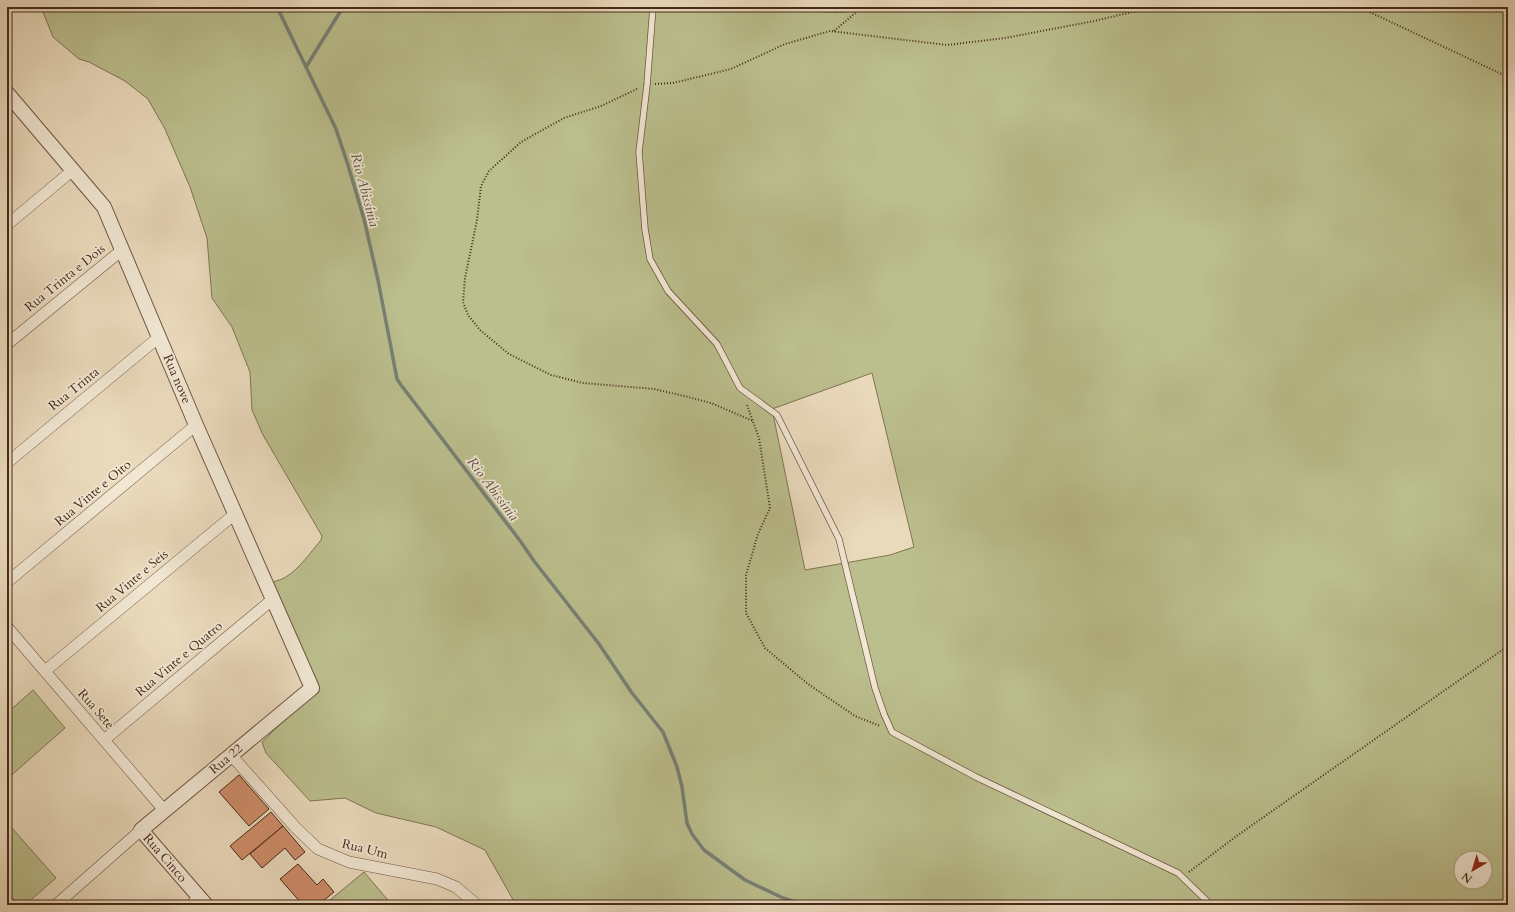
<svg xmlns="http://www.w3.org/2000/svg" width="1515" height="912" viewBox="0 0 1515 912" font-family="Cardo,serif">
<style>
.green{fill:#bbbe8d;stroke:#807454;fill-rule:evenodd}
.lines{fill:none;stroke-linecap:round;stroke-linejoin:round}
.stream{stroke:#778076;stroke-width:3.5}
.building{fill:#ce8e6b;stroke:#46291b}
.service-casing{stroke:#6f5543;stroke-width:7}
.minor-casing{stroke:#6f5543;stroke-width:12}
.tertiary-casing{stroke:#6f5543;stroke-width:16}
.path{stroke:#46291b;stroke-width:2;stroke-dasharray:1 2;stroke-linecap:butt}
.service{stroke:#f1e7d3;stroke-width:5.5}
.minor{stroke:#f1e7d3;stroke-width:11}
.tertiary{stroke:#f1e7d3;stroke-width:14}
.labels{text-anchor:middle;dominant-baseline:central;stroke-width:3.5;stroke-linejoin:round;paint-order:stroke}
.street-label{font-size:13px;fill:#46291b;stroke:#f1e7d3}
.water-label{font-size:14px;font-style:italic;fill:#5a4d41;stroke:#f1e7d3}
</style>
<rect width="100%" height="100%" fill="#eadabc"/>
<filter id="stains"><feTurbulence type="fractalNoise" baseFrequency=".005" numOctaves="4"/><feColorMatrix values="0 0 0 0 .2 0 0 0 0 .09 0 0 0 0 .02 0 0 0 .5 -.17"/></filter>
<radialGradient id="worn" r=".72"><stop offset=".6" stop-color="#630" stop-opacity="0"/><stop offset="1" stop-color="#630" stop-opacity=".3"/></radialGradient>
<g class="green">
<path d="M41 7H1508V905H516L485 850 436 827 376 813 345 798 310 801 266 753 262 742 303 702 318 690 313 673 270 582C292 581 308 555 321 540L322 536 263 435 252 410 250 372 232 327 212 298 207 238 190 187 165 129 148 99 125 81 89 62 79 59 53 37ZM872 373 914 547 890 555 805 570 772 409ZM1461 858H1485V882H1461Z"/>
<path d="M33 690 65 728 7 779V713Z"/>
<path d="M11 827 56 878 25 905H19L7 891V831Z"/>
<path d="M364 872 392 905H324Z"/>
</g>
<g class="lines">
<g class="stream">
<path d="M277 7 336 129 347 162 364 219 378 280 397 379 401 385 521 542 534 561 599 644 632 693 663 732 677 767 682 787 687 823 692 834 704 850 745 880 783 898 805 905"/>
<path d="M306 67 340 12 347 7"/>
</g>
</g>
<g class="building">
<path d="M239 775 269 809 249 826 219 792Z"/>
<path d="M271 812 283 826 242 860 230 846Z"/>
<path d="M283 826 305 852 295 860 285 848 262 868 250 854Z"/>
<path d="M298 864 317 885 323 879 334 892 318 905H303L280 879Z"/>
<path d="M7 897 14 905H7Z"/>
</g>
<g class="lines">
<defs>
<path id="service" d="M653 7 647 85 639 152 645 229 650 259 668 291 717 344 740 388 777 415 839 539 875 688 884 714 892 732 976 777 1178 873 1211 905"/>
<g id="minor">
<path d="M7 225 73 170"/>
<path d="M7 344 122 250"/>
<path d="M7 463 159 337"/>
<path d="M7 582 196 425"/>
<path d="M7 627 164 810"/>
<path d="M45 671 236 513"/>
<path d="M104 740 273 599"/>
<path d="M231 755 296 828 318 849 349 862 437 879 456 887 477 905"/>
<path d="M56 905 141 830"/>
<path d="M191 905 199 898"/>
</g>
<path id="tertiary" d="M7 93 104 207 196 425 312 688 141 830 206 905"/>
</defs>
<use href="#service" class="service-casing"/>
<use href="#minor" class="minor-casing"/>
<use href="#tertiary" class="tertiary-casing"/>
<g class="path">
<path d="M808 7C824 14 841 12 859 10"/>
<path d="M1359 7 1508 77"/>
<path d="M834 31 860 9"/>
<path d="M655 84 673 83 731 69 785 44 830 31 947 45 1005 38 1094 21 1154 7"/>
<path d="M637 89 601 106 564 118 521 142 489 171 481 186 477 220 465 278 463 302 468 315 480 330 509 354 551 375 583 383 654 389 684 396 711 403 753 421"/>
<path d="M747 405 759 438 770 508 758 534 746 575V613L765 648 808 684 855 716 880 726"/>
<path d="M1189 872 1238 835 1508 646"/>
</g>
<use href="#service" class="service"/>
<use href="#minor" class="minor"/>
<use href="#tertiary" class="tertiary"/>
</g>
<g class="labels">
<g class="street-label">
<text transform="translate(65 278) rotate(-39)">Rua Trinta e Dois</text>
<text transform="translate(177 379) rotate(67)">Rua nove</text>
<text transform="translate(74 389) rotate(-39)">Rua Trinta</text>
<text transform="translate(93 493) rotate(-40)">Rua Vinte e Oito</text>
<text transform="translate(132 581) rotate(-40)">Rua Vinte e Seis</text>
<text transform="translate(179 659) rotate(-40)">Rua Vinte e Quatro</text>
<text transform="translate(96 709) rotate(49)">Rua Sete</text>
<text transform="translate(226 759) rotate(-40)">Rua 22</text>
<text transform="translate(365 849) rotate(14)">Rua Um</text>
<text transform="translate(165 858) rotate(49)">Rua Cinco</text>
</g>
<g class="water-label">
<text transform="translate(365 190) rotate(75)">Rio Abissínia</text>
<text transform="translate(493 489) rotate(53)">Rio Abissínia</text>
</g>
</g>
<rect width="1515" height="912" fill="none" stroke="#eadabc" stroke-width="24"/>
<rect x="8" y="8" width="1499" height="896" fill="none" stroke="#46291b" stroke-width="2"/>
<rect x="12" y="12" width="1491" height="888" fill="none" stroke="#46291b"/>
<g transform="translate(1473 870) rotate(218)"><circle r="19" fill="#f1e7d3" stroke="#ad9b89"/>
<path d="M0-3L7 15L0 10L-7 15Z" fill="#8f2418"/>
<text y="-6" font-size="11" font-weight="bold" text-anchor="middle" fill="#46291b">N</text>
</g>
<rect width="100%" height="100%" filter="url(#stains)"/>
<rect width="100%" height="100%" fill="url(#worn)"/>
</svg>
